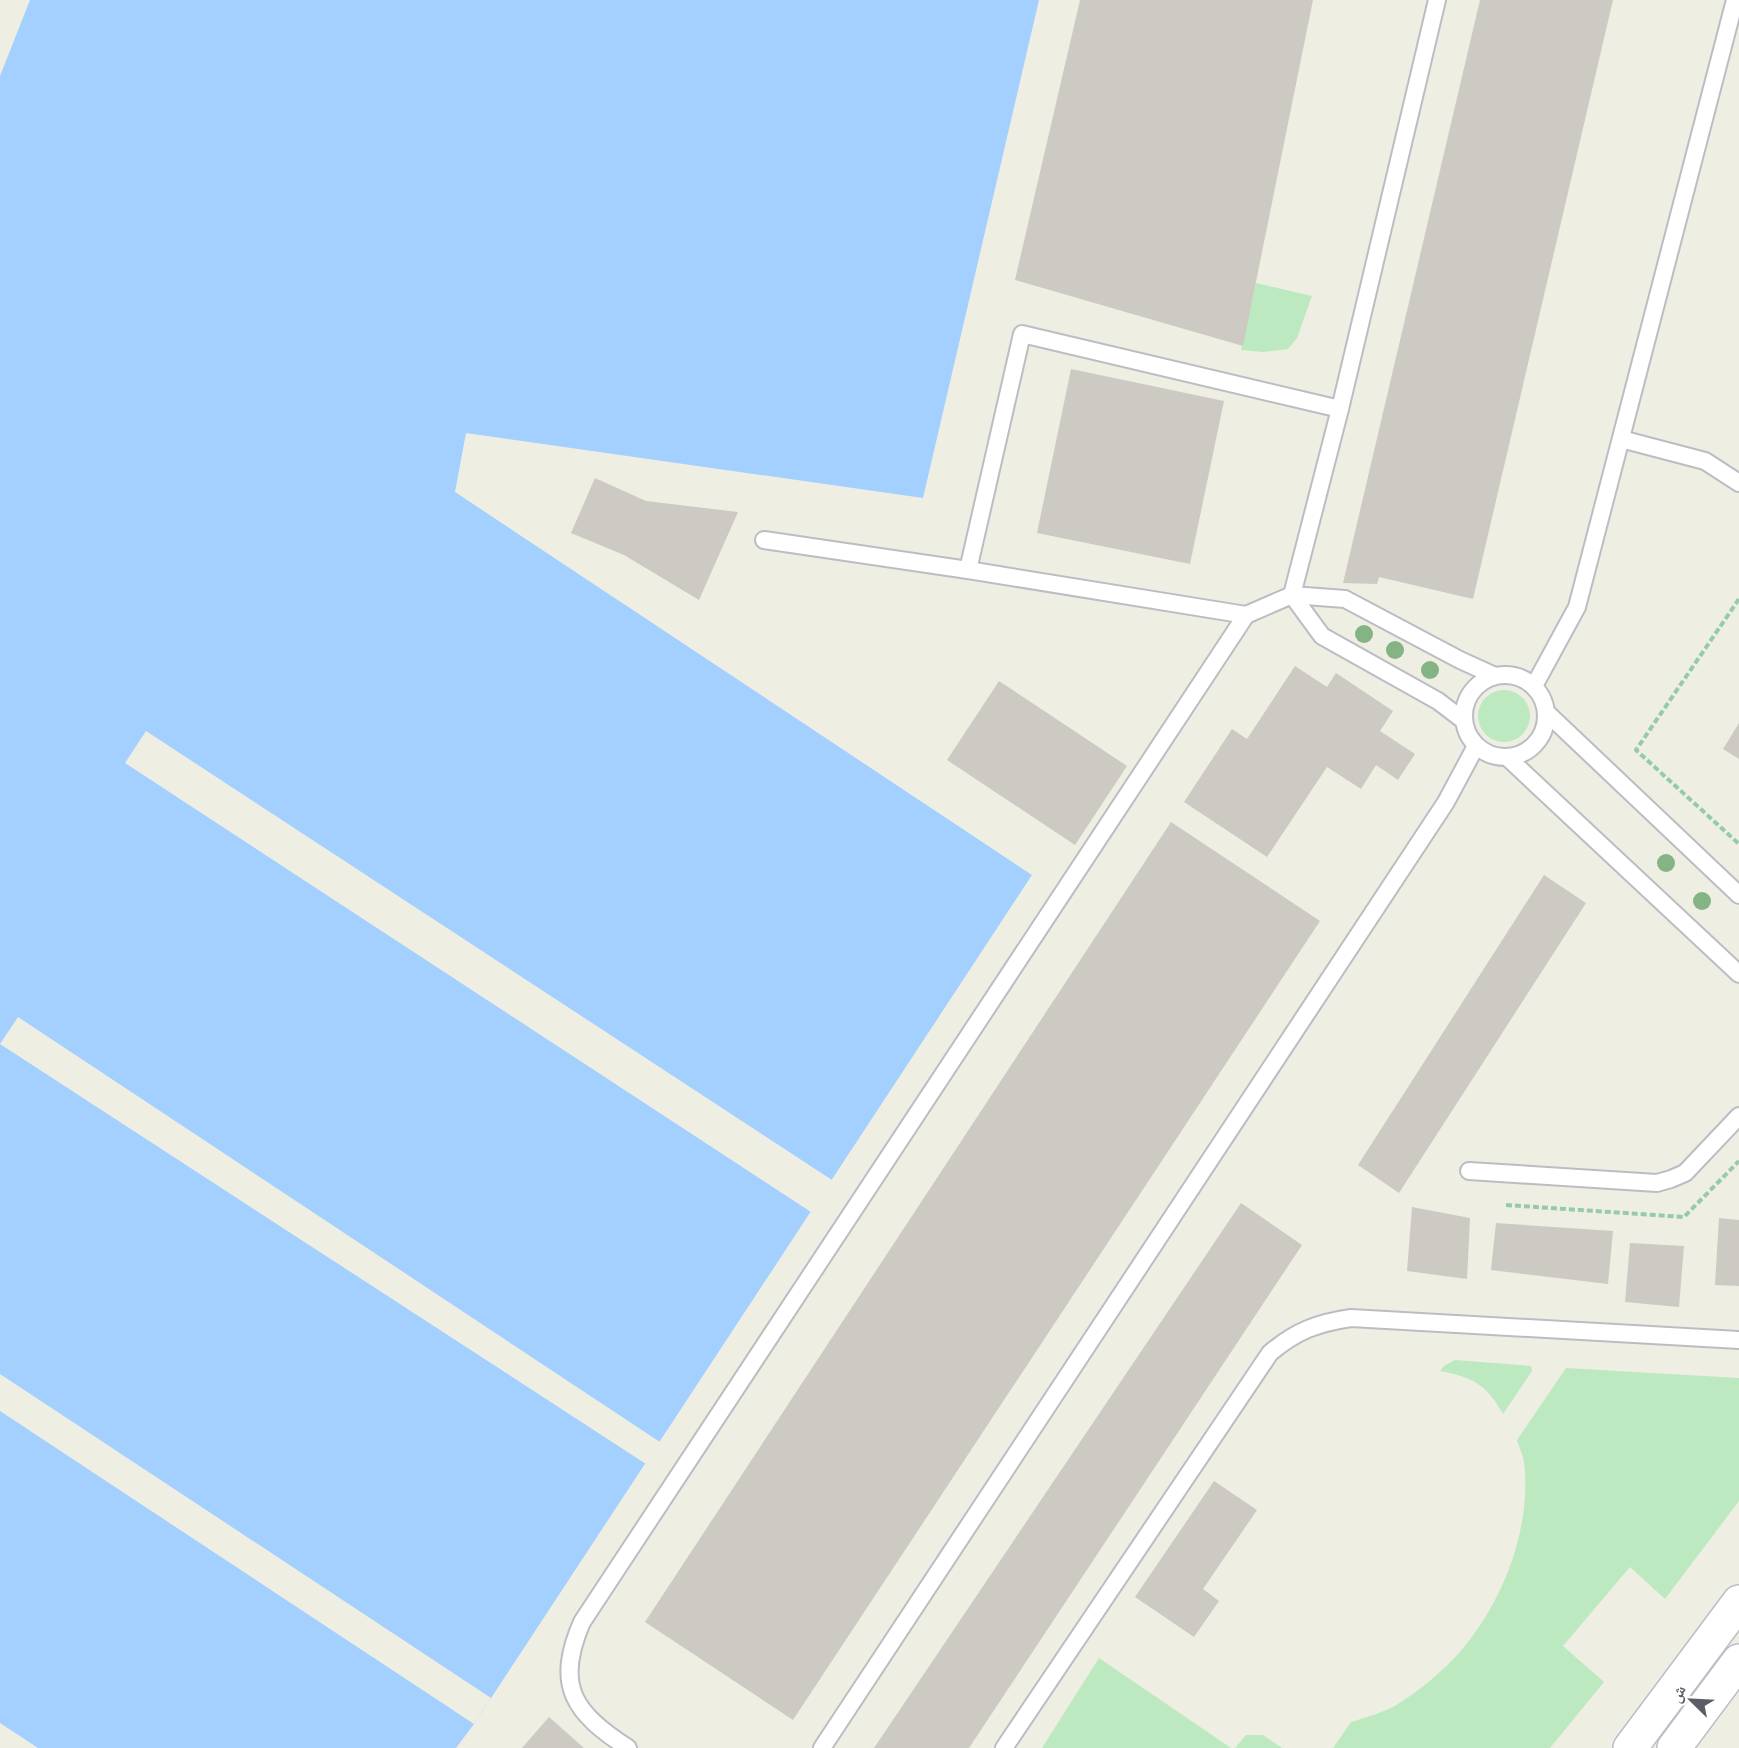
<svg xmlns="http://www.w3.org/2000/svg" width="1739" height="1748" viewBox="0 0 1739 1748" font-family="Manrope,'Noto Naskh Arabic',sans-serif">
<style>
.green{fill:#bde9c0}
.water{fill:#a3d0ff}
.pier{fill:#efeee3}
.building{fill:#cccac2}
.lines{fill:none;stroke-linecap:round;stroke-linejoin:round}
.service-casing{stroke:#bbbdc3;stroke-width:20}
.secondary-casing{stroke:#bbbec6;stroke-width:36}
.path{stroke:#95cba9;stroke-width:4;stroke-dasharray:6 3;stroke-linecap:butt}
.service{stroke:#fff;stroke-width:16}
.secondary{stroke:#fff;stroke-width:33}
.tree{fill:#84b384}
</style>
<rect width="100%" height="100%" fill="#efeee3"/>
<g class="green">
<path d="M1256 283 1312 296 1297 338 1288 349 1263 352 1241 350Z"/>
<circle cx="1504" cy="716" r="26"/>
<path d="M1455 1360 1531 1366 1532 1371 1503 1414C1487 1385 1473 1377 1440 1371L1444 1366Z"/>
<path d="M1566 1368 1739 1378V1501L1665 1599 1630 1567 1563 1646 1604 1682 1550 1748H1333L1351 1722C1367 1717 1383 1713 1398 1704 1420 1690 1443 1671 1460 1652 1503 1602 1532 1528 1524 1462 1523 1455 1519 1447 1517 1440Z"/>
<path d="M1099 1658 1231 1748H1042Z"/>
<path d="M1246 1735H1263L1282 1748H1235Z"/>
</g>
<path class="water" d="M30 0H1039L923 498 466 433 455 492 1032 875 474 1724 456 1748H0V76Z"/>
<g class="pier">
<path d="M146 731 832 1180 811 1212 125 763Z"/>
<path d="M18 1017 660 1442 646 1464 0 1044Z"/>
<path d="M0 1374 491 1698 474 1724 0 1411Z"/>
<path d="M0 1723 38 1748H0Z"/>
</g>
<g class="building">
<path d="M1080 0H1313L1243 346 1015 280Z"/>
<path d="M1480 0H1613L1473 599 1379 577 1377 584 1343 583Z"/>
<path d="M1071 369 1224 401 1190 564 1037 533Z"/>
<path d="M595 478 646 501 738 512 699 600 624 555 571 533Z"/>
<path d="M1295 666 1327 687 1336 673 1393 711 1380 731 1415 754 1398 780 1376 765 1361 789 1327 767 1267 857 1184 802 1232 729 1247 739Z"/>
<path d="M999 681 1127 766 1075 845 947 760Z"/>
<path d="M1739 723V759L1723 749Z"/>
<path d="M1171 822 1320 921 793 1720 645 1622Z"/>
<path d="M1544 875 1586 903 1399 1193 1358 1165Z"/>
<path d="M1241 1203 1302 1245 969 1748H874Z"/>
<path d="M1412 1207 1470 1218 1467 1279 1407 1271Z"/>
<path d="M1719 1218 1739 1220V1286L1715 1285Z"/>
<path d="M1496 1223 1613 1231 1608 1284 1491 1270Z"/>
<path d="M1630 1243 1684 1246 1679 1307 1625 1302Z"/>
<path d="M1214 1481 1257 1510 1203 1589 1219 1601 1194 1637 1135 1597Z"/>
<path d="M549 1717 584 1748H522Z"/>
</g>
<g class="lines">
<defs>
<g id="service">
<path d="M1621 439 1705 461 1739 483"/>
<path d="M764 540 968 570 1246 615"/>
<path d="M968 570 1022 334 1340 409"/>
<path d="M1292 595 1345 599 1460 660 1493 675"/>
<path d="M1292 595 1322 636 1438 701 1463 720"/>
<circle cx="1505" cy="716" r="41"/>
<path d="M1534 686 1577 607 1735 0"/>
<path d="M1546 712 1739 895"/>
<path d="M1508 758 1739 974"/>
<path d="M1469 1171 1657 1183 1671 1179 1685 1173 1739 1116"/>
<path d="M628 1748C574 1713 554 1686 582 1622L1246 615 1292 595 1340 409 1437 0"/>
<path d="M822 1748 1446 802 1476 746"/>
<path d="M1004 1748 1270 1353C1296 1331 1317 1323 1351 1318L1739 1340"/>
</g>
<g id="secondary">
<path d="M1630 1748 1739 1602"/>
<path d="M1674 1748 1739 1661"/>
</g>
</defs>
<use href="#service" class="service-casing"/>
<use href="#secondary" class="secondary-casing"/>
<g class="path">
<path d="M1739 599 1636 750 1739 844"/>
<path d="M1506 1205 1684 1217 1739 1161"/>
</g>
<use href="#service" class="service"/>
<use href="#secondary" class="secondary"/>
</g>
<g class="tree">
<circle cx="1364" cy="634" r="9"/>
<circle cx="1395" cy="650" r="9"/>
<circle cx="1430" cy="670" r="9"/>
<circle cx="1666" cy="863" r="9"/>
<circle cx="1702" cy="901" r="9"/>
</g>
<g transform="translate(1691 1700) rotate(294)" stroke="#ffffff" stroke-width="4.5" paint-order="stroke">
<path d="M0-4.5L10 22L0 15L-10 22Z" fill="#5b5f65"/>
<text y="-9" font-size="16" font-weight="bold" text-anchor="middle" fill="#5b5f65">ش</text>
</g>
</svg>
